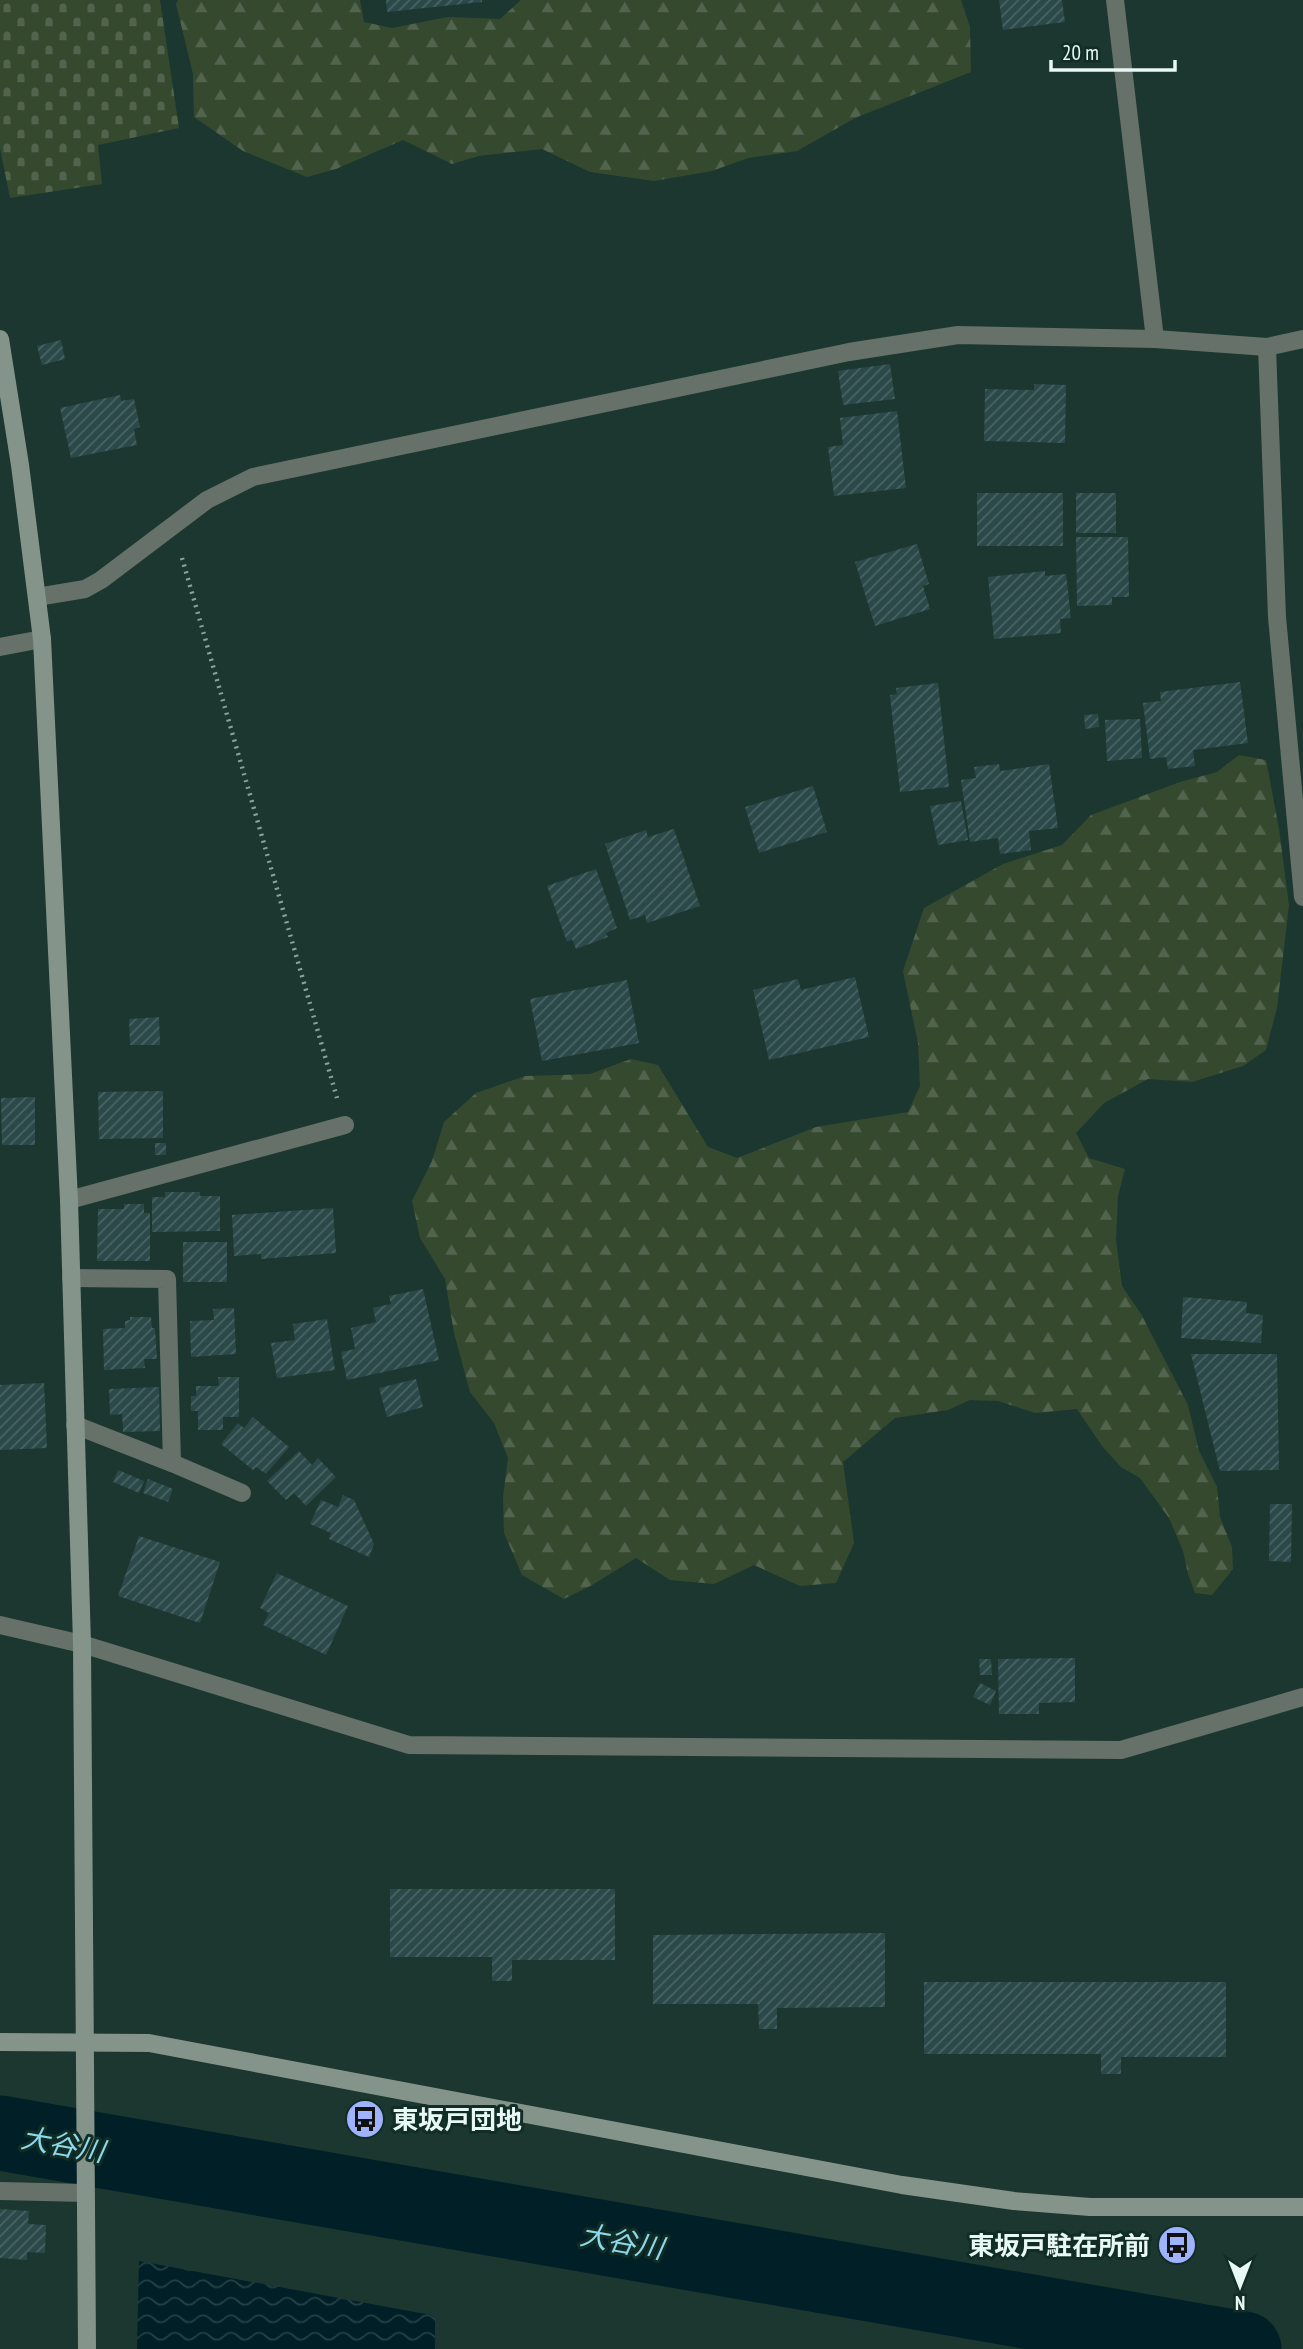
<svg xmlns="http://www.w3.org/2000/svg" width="1303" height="2349" viewBox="0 0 1303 2349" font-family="'PT Sans Narrow','Noto Sans JP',sans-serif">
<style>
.forest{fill:url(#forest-firs)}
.cemetery{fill:url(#cemetery-stones)}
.water{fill:url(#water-waves)}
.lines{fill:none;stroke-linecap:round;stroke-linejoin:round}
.river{stroke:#001f26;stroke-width:75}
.building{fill:url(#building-hatch)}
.path{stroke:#8ba19c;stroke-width:4.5;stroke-dasharray:2 5;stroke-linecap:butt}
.street{stroke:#66716a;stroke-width:18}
.secondary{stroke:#84948a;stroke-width:18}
.labels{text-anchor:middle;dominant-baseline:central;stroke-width:6;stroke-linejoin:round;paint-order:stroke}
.poi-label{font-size:26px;font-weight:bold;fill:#e8f8f4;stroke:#112d26;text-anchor:start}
.water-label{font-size:28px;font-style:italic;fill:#8cd9eb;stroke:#112d26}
</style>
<defs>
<pattern id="forest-firs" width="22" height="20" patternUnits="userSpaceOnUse" patternTransform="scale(1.75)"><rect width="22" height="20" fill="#35492f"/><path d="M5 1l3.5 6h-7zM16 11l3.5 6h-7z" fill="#52644e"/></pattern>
<pattern id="cemetery-stones" width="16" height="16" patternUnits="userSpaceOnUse" patternTransform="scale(1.75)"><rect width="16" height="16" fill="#35492f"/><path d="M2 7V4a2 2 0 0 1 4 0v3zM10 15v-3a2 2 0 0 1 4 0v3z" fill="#52644e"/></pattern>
<pattern id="water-waves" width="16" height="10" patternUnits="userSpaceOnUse" patternTransform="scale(1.75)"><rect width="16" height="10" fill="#001f26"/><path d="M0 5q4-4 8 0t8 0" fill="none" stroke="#254046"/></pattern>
<pattern id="building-hatch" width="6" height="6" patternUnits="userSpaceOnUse" patternTransform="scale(1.75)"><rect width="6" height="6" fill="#2b4949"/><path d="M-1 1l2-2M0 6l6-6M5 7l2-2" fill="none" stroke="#4a6464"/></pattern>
</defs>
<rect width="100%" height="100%" fill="#1b3730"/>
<g class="forest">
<path d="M178 0H360L364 22 392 28 448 17 500 19 521 0H961L970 27 971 72 855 118 797 151 748 158 712 171 654 181 590 172 542 149 479 156 452 164 403 140 336 169 307 177 243 151 194 117 193 74 176 4Z"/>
<path d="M1239 755 1266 760 1279 829 1289 905 1277 1008 1266 1050 1243 1066 1192 1082 1148 1079 1104 1103 1076 1133 1089 1158 1125 1169 1118 1196 1116 1240 1122 1286 1141 1314 1188 1405 1199 1451 1217 1487 1220 1517 1232 1547 1233 1569 1212 1595 1195 1593 1188 1574 1183 1551 1169 1518 1140 1478 1121 1467 1102 1446 1077 1409 1035 1413 998 1401 970 1400 948 1410 895 1418 843 1462 854 1543 836 1583 800 1586 754 1565 714 1584 670 1580 636 1558 592 1585 564 1599 522 1575 504 1533 503 1497 508 1458 494 1423 470 1392 454 1333 445 1279 420 1238 412 1201 432 1161 444 1122 476 1093 525 1076 590 1074 631 1059 658 1065 708 1147 737 1158 816 1127 908 1112 920 1086 918 1043 903 971 924 908 1003 864 1062 845 1091 815 1180 782 1217 772Z"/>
</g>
<path class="cemetery" d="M0 0H160L179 128 98 145 102 184 10 198 0 148Z"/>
<path class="water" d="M139 2261 431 2315 435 2318V2349H137Z"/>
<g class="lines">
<path class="river" d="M0 2133 1244 2349"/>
</g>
<g class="building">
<path d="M386 0H482V2L387 12Z"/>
<path d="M999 0H1062L1065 22 1003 30Z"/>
<path d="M61 340 65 359 42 365 37 346Z"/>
<path d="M890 364 895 399 843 405 838 371Z"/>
<path d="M1034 384 1066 385 1065 443 984 441 985 389 1034 390Z"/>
<path d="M120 395 121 401 134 399 140 427 134 429 137 445 71 458 60 408Z"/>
<path d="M897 411 906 488 834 496 828 447 843 445 840 418Z"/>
<rect x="977" y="493" width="86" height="53"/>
<rect x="1076" y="493" width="40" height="40"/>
<path d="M1076 537H1128L1129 597H1112V605L1077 606Z"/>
<path d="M917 544 929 584 923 586 930 609 875 626 855 562Z"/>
<path d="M1045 571V576L1066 574 1071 618 1060 619 1061 633 994 639 988 577Z"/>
<path d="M1240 682 1248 743 1193 750 1195 766 1168 769 1166 757 1150 759 1143 703 1161 701 1160 692Z"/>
<path d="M938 683 949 787 900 792 890 695 897 694 896 688Z"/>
<path d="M1098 714 1099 727 1085 729 1084 715Z"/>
<path d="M1140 719 1142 758 1107 761 1105 720Z"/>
<path d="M999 764 1000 771 1049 764 1058 828 1029 831 1031 850 1000 854 998 838 970 842 961 780 976 778 974 767Z"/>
<path d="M813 786 827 832 759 853 745 807Z"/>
<path d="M961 801 968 840 938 845 930 806Z"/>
<path d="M674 829 700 906 647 923 645 915 630 920 605 844 646 830 648 837Z"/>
<path d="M596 869 617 928 606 933 608 937 576 949 572 939 567 942 547 886Z"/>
<path d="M855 977 869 1037 769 1060 753 990 798 979 801 990Z"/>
<path d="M627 980 639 1043 542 1061 530 999Z"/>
<path d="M159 1017 160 1045H130L129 1019Z"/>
<path d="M163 1091V1138L99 1139 98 1092Z"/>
<path d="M35 1097V1145H2L1 1098Z"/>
<rect x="155" y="1143" width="11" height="12"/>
<path d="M165 1192H200V1196H220V1231L152 1232V1197H165Z"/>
<path d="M124 1204H144V1213H150V1261H97L98 1209H124Z"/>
<path d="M333 1208 336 1253 261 1259V1254L234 1256 232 1215Z"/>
<rect x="183" y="1242" width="44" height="40"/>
<path d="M423 1289 439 1360 347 1380 341 1352 355 1349 351 1328 376 1322 373 1308 391 1304 389 1296Z"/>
<path d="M1183 1297 1247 1302 1246 1313 1263 1315 1261 1343 1181 1338Z"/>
<path d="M234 1308 236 1354 191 1357 190 1321 214 1320 213 1309Z"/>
<path d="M130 1317H151L152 1328H155L157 1359H144L145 1368 104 1370 103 1329 125 1328V1321L130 1320Z"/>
<path d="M327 1319 335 1370 277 1378 271 1343 295 1340 293 1324Z"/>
<path d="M1191 1354H1277L1279 1470 1220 1471Z"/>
<path d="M218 1377H239V1417H223V1430H198V1411H191V1396H196V1386H219Z"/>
<path d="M416 1379 423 1407 387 1417 379 1388Z"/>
<path d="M44 1383 47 1448 0 1450V1385Z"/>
<path d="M159 1387 160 1431 123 1432 122 1414 110 1415 109 1389Z"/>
<path d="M253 1417 289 1447 266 1474 256 1467 253 1470 221 1444 238 1423 244 1428Z"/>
<path d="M299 1451 312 1465 318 1458 336 1477 306 1506 294 1493 286 1500 267 1481Z"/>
<path d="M118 1470 144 1481 139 1493 113 1482Z"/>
<path d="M148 1479 173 1489 168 1502 143 1493Z"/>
<path d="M343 1495 354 1500 374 1544 369 1557 329 1539 331 1533 310 1524 321 1500 338 1507Z"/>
<path d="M1270 1504H1292L1291 1562 1269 1561Z"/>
<path d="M139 1536 220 1562 200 1623 118 1596Z"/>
<path d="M277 1573 348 1606 326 1655 263 1625 269 1613 260 1608Z"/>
<path d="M1075 1658V1702L1039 1703V1714H999L998 1659Z"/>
<path d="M979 1659H991L992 1675H980Z"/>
<path d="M980 1683 996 1691 990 1705 973 1697Z"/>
<path d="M390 1889H615V1960H512V1981H492V1957H390Z"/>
<path d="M885 1933V2007L777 2008V2029H759L758 2004H653V1935Z"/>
<path d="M924 1982H1226V2057H1121V2074H1101V2054H924Z"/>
<path d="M0 2209 29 2211 28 2224 46 2225 45 2253 27 2252V2260L0 2258Z"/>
</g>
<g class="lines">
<path class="path" d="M182 558 337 1098"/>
<g class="street">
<path d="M1115 0 1155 339"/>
<path d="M1267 347 1277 617 1303 897"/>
<path d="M37 597 85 589 101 580 207 500 253 477 849 352 958 335 1155 339 1267 347 1303 339"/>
<path d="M0 647 42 639"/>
<path d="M69 1200 345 1125"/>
<path d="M71 1278 167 1279 172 1463 75 1425"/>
<path d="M172 1463 242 1493"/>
<path d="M0 1625 82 1644 409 1745 1121 1750 1303 1697"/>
<path d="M0 2191 85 2193"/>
</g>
<g class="secondary">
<path d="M0 339 20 465 42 639 69 1200 82 1644 87 2349"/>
<path d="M0 2042 149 2043 902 2185 1014 2201 1090 2207H1303"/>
</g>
</g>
<defs>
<symbol id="bus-disc" viewBox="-11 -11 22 22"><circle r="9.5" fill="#9fb3fd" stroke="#112d26"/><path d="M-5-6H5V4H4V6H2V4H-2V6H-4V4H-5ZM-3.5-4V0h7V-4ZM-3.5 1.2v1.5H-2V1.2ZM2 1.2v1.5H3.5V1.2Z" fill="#111"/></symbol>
</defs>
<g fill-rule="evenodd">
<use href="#bus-disc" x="343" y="2097" width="44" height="44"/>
<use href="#bus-disc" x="1155" y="2223" width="44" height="44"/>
</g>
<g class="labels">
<g class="poi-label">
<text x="392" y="2119">東坂戸団地</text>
<text x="1150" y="2245" text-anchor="end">東坂戸駐在所前</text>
</g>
<g class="water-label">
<text transform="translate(63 2144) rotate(10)">大谷川</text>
<text transform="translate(622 2241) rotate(10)">大谷川</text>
</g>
</g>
<g transform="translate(1240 2286) rotate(180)" stroke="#112d26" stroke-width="5" paint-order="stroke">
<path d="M0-5L12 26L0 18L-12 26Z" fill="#e8f8f4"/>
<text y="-10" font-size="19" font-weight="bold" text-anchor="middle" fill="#e8f8f4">N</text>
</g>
<path d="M1051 60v10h124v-10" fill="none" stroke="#e8f8f4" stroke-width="3.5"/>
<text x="1062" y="60" font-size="21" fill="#e8f8f4" stroke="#112d26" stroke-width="5" paint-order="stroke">20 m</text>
</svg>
